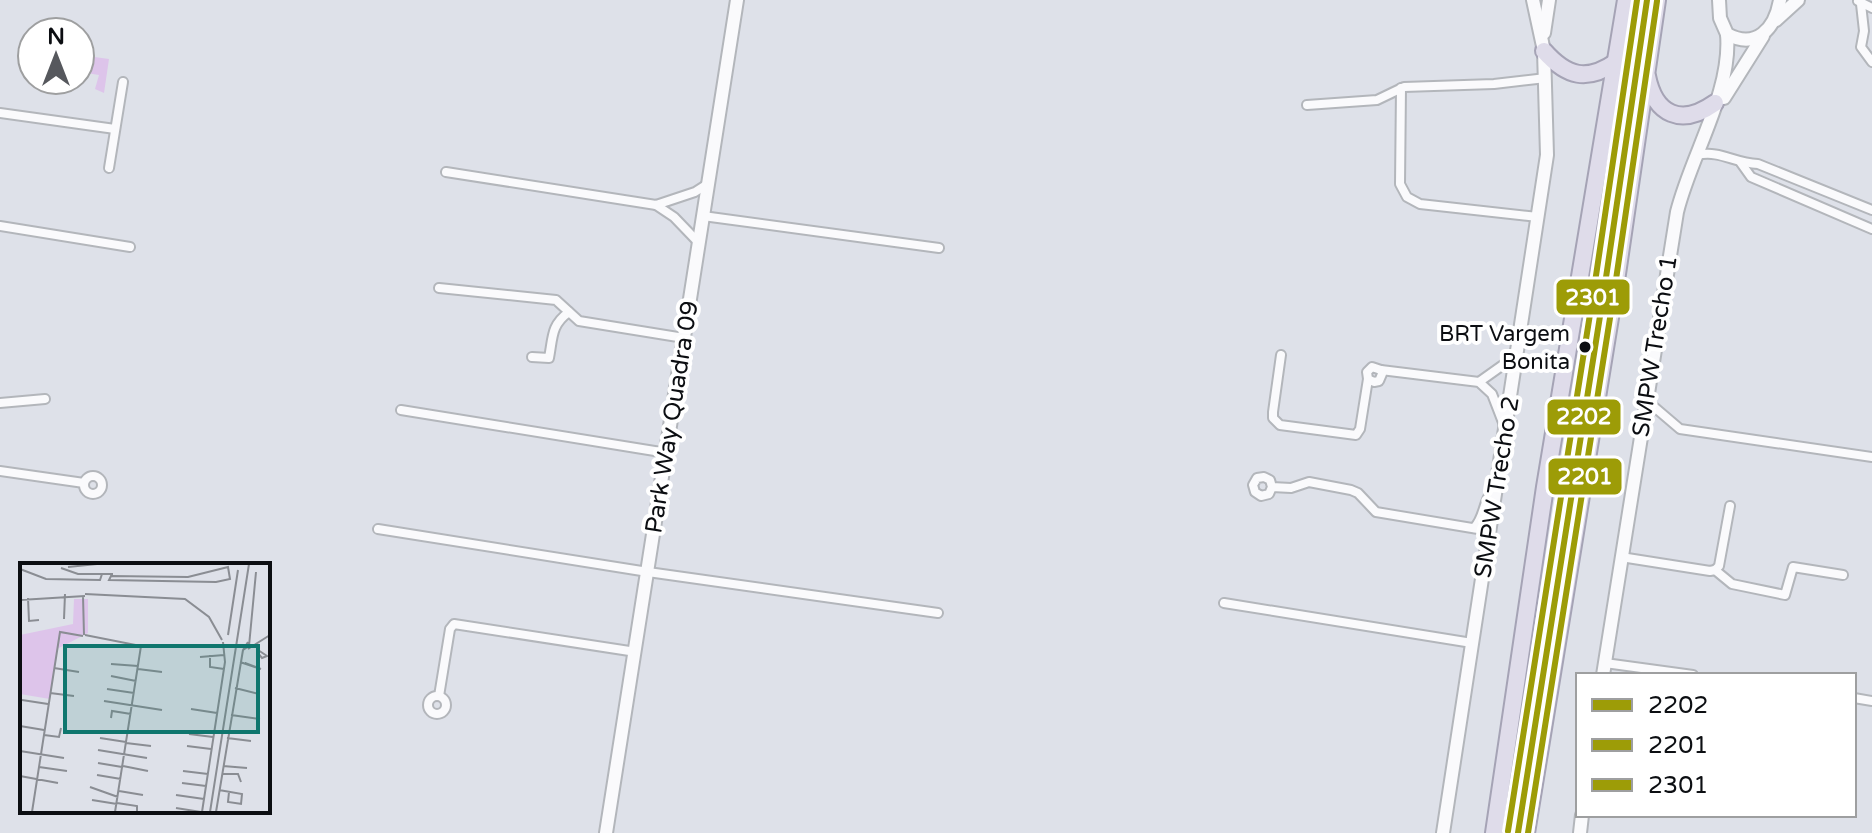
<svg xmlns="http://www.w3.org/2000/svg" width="1872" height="833" viewBox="0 0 1872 833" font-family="'Varela Round',sans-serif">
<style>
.green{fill:#ddc4ea}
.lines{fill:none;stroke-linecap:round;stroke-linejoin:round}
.street-casing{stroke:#b3b6bb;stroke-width:12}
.secondary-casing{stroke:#b3b6bb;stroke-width:16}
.highway-casing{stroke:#a5a3b5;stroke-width:20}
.street{stroke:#fafafc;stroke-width:8}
.secondary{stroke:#fafafc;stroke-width:12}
.highway{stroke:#dfdcea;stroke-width:16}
.bus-1-casing{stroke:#fff;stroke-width:12}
.bus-2-casing{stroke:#fff;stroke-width:12}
.bus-3-casing{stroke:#fff;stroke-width:12}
.bus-1{stroke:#9d9c07;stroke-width:6}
.bus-2{stroke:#9d9c07;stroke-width:6}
.bus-3{stroke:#9d9c07;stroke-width:6}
.bus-dot{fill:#0c0e12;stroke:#fff;stroke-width:3}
.labels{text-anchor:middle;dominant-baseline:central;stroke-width:8;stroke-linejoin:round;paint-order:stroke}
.bus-label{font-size:22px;fill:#0c0e12;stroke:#fff;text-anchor:end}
.street-label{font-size:24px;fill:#0c0e12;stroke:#fff}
.inset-road{fill:none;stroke:#8a8d93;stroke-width:2}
.view{fill:#0f766e;fill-opacity:0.15;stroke:#0f766e;stroke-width:4}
.inset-edge{fill:none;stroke:#0c0e12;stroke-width:4}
.line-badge{stroke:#fff;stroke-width:3}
.badge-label{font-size:22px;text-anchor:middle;font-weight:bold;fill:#fff}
</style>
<rect width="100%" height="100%" fill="#dee1e9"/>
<path class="green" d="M80 55 109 59 104 93 95 89 99 75 80 72Z"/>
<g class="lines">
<defs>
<g id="street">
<path d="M1858 1 1872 8"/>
<path d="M1861 4 1864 31 1861 47 1872 62"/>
<path d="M1401 88 1400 184 1407 197 1420 204 1538 217"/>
<path d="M1307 105 1377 100 1404 87 1494 84 1546 78"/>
<path d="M0 113 115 129"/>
<path d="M1697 155C1721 150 1733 163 1758 164L1872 210"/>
<path d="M1741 163 1751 177 1872 229"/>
<path d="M109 168 123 82"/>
<path d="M446 172 656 205 695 192 709 183"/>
<path d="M656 205 674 217 699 243"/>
<path d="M703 216 939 248"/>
<path d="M0 226 130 247"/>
<path d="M439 288 556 300 579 321 684 338"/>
<path d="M1281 355 1273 412V418L1280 425 1356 435 1360 429 1368 379 1367 372 1372 367 1381 370 1382 374 1379 381 1374 382 1368 379"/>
<path d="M532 357 549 358C553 337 551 325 569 312"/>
<path d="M1381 370 1479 382 1492 394 1504 425"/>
<path d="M1479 382 1517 355"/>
<path d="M1646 400 1680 429 1872 457"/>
<path d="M0 403 45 399"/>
<path d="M401 410 667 453"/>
<path d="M0 471 84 483"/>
<circle cx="93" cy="485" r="9"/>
<path d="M1272 487 1270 480 1264 477 1257 478 1253 485 1255 492 1261 496 1269 494 1272 487 1291 488 1309 482 1351 490 1358 493 1376 512 1490 531"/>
<path d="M1474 528C1486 516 1482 498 1496 488"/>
<path d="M378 529 648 572 938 613"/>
<path d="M1621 557 1710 571 1715 570 1732 584 1785 595 1793 567 1843 575"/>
<path d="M1715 570 1719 566 1730 506"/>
<path d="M1224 603 1472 643"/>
<path d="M1605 663 1693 675"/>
<circle cx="437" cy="705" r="9"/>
<path d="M439 696 450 629 454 624 636 652"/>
<path d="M1854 698 1872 701"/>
</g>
<g id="secondary">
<path d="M1719 0 1720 18 1727 34C1756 50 1775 29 1780 0"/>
<path d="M1776 20 1798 0"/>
<path d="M1544 33 1549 0"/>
<path d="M1724 98 1763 36"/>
<path d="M1603 675 1677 212C1691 155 1732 92 1727 34"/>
<path d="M606 833 737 0"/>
<path d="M1443 833 1547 155 1544 51 1533 0"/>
<path d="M1580 833 1582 815"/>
</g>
<g id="highway">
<path d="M1544 51C1567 77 1587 82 1616 62"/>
<path d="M1647 76C1655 115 1681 127 1715 103"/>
<path d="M1494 833 1545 487 1626 0"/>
<path d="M1526 833 1616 281 1657 0"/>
</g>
</defs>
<use href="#street" class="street-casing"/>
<use href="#secondary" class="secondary-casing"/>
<use href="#highway" class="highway-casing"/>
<use href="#street" class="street"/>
<use href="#secondary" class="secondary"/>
<use href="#highway" class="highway"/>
<defs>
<path id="bus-1" d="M1518 833 1604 291 1647 0"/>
<path id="bus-2" d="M1528 833 1614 293 1657 1"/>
<path id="bus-3" d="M1508 831 1594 289 1637 0"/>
</defs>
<use href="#bus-1" class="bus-1-casing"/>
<use href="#bus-2" class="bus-2-casing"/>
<use href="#bus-3" class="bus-3-casing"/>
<use href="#bus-1" class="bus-1"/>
<use href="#bus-2" class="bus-2"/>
<use href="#bus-3" class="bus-3"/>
</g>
<circle class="bus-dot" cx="1585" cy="347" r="7"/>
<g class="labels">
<g class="bus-label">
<text x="1570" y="334">BRT Vargem<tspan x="1570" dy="28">Bonita</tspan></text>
</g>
<g class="street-label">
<text transform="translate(1655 346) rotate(-81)">SMPW Trecho 1</text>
<text transform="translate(672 417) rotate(-81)">Park Way Quadra 09</text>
<text transform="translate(1497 487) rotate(-81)">SMPW Trecho 2</text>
</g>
</g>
<g transform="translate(20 563)">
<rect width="250" height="250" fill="#dee1e9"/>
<path d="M54 36H68V70L37 86 30 136 0 131V72L53 61Z" fill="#ddc4ea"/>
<path class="inset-road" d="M48 4 77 1M208 4 210 16 196 19 89 17 91 13 168 14ZM41 5 58 11H93M0 6 26 16 80 17 82 11M65 31 165 36 189 54 202 77M63 33 64 72M8 35 9 58 19 57M0 37 65 33M44 56 45 31M65 72 121 83 95 249M208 72 218 7M228 79 223 87 229 83 236 9M237 84V89L242 95 247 93 238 87M228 86 250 72M190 92V104L204 106M180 94 204 92M220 99 241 106 225 100M91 101 118 103M34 105 59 109M118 106 142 109M91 113 116 118M215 125 239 131M87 126 114 130M30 130 54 133M2 137 28 141M84 138 142 147M171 146 197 150M211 152 240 156M91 155 92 148 111 151M0 163 24 167M169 171 193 174M24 172 39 174 41 165M80 175 106 179M207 175 231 178M106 180 131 183M167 183 191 186M78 187 127 195M0 188 44 195M78 200 102 204M103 203 128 208M203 203 227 205M19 204 47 208M163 208 188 211M202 211H218L221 219M77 212 101 216M0 213 38 220M162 220 186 223M70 224 98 234M199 227 222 231 221 241M99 228 123 232M209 229 208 239 222 241M156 232 184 236M72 237 97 241M97 240 117 243V248M156 245 181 249M12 249 40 69 63 73M182 249 205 99 203 79M190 249 229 1M196 249 223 87"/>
<path class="view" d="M45 83H238V169H45Z"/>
<rect width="250" height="250" class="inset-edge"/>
</g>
<g class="line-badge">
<rect x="1555" y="278" width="76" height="38" rx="8" fill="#9d9c07"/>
<rect x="1546" y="398" width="76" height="38" rx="8" fill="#9d9c07"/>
<rect x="1547" y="457" width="76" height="39" rx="8" fill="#9d9c07"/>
</g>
<g class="badge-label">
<text x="1593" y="305">2301</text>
<text x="1584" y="424">2202</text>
<text x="1585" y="484">2201</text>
</g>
<rect x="1576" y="673" width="280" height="144" fill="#ffffff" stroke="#9e9fa0" stroke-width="2"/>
<rect x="1592" y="699" width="40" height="12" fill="#9d9c07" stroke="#9e9fa0" stroke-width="2"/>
<text x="1648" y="713" font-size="24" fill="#0c0e12">2202</text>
<rect x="1592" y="739" width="40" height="12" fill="#9d9c07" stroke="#9e9fa0" stroke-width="2"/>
<text x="1648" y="753" font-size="24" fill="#0c0e12">2201</text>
<rect x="1592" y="779" width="40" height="12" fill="#9d9c07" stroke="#9e9fa0" stroke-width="2"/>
<text x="1648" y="793" font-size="24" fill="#0c0e12">2301</text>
<g transform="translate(56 56)"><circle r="38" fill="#ffffff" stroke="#9e9fa0" stroke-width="2"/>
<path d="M0-6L14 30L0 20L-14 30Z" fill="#56585d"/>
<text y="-12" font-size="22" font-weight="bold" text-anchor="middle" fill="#0c0e12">N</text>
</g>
</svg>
